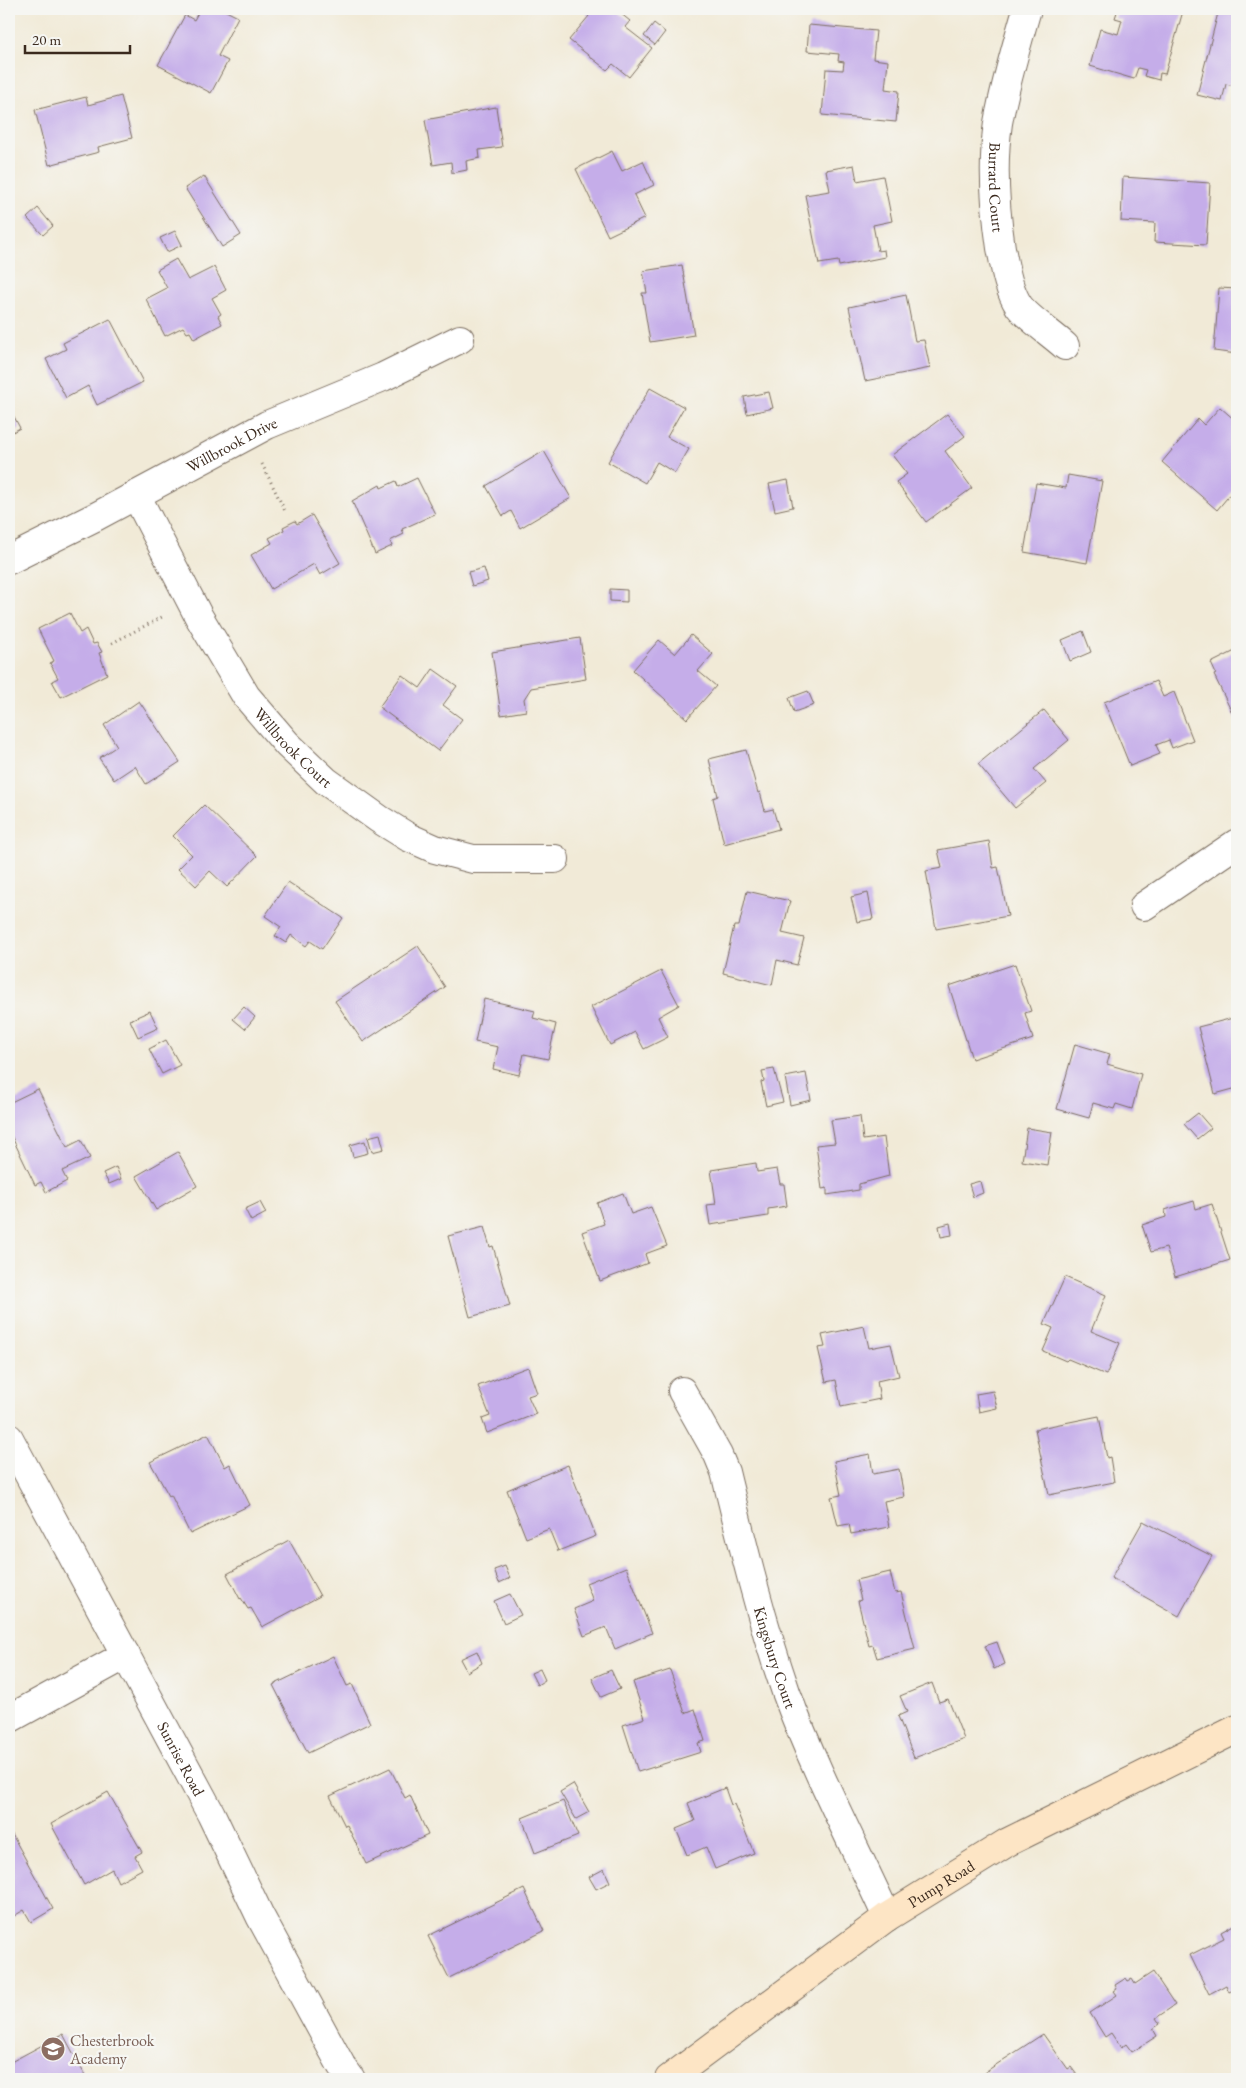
<svg xmlns="http://www.w3.org/2000/svg" width="1246" height="2088" viewBox="0 0 1246 2088" font-family="'EB Garamond',serif">
<style>
.building{fill:#c5ade9}
.lines{fill:none;stroke-linecap:round;stroke-linejoin:round}
.minor-casing{stroke:#7b6d5f;stroke-width:30}
.secondary-casing{stroke:#7b6d5f;stroke-width:30}
.path{stroke:#7b6d5f;stroke-width:3;stroke-dasharray:1 4;stroke-linecap:butt}
.minor{stroke:#fff;stroke-width:28}
.secondary{stroke:#fde5c5;stroke-width:28}
.labels{text-anchor:middle;dominant-baseline:central;stroke-width:4.5;stroke-linejoin:round;paint-order:stroke}
.street-label{font-size:16px;fill:#3b2a1e;stroke:#f6f6f2}
.education-label{font-size:16px;fill:#785e54;stroke:#f6f6f2;text-anchor:start}
</style>
<rect width="100%" height="100%" fill="#f6f6f2"/>
<filter id="ink" filterUnits="userSpaceOnUse"><feTurbulence type="fractalNoise" baseFrequency=".02" numOctaves="2"/><feDisplacementMap in="SourceGraphic" scale="10" xChannelSelector="R" yChannelSelector="G"/><feConvolveMatrix kernelMatrix="1 2 1 2 8 2 1 2 1" color-interpolation-filters="sRGB"/></filter>
<filter id="wash" filterUnits="userSpaceOnUse"><feTurbulence type="fractalNoise" baseFrequency=".0096" numOctaves="4" result="noise"/><feDisplacementMap in="SourceGraphic" scale="20" xChannelSelector="R" yChannelSelector="G"/><feGaussianBlur stdDeviation="1.12" result="paint"/><feColorMatrix in="noise" values="0 0 0 0 0 0 0 0 0 0 0 0 0 0 0 0 0 1.4 0 .05"/><feComposite in="paint" operator="in"/></filter>
<g filter="url(#wash)">
<rect width="100%" height="100%" fill="#f1ead7"/>
<g id="blocks">
<g class="building">
<path d="M200 9H222L238 17 218 56 228 61 211 93 158 65 185 15 194 20Z"/>
<path d="M589 9H615L630 21 625 27 652 48 629 77 613 64 607 70 569 40 589 16 586 13Z"/>
<path d="M1118 9H1175L1183 11 1165 74 1160 73 1159 80 1144 76 1146 70 1138 68 1134 79 1090 66 1100 29 1118 34 1122 20 1115 18Z"/>
<path d="M1219 9H1237V87L1226 84 1222 101 1197 95Z"/>
<path d="M654 23 665 32 655 45 644 36Z"/>
<path d="M809 25 876 31 873 59 888 61 885 89 899 91 896 122 822 115 826 69 843 70 844 62 838 61 839 54 807 51Z"/>
<path d="M121 96 132 138 98 147 99 152 49 165 35 110 86 97 88 105Z"/>
<path d="M496 107 502 147 479 150 480 158 466 161 467 170 452 173 451 162 433 165 425 120Z"/>
<path d="M612 151 622 171 643 161 654 185 634 195 645 218 608 236 576 169Z"/>
<path d="M854 165 857 181 883 176 892 221 873 225 878 251 884 250 885 257 839 266 838 261 819 264 805 195 830 191 826 170Z"/>
<path d="M204 176 241 235 222 247 185 188Z"/>
<path d="M1123 177 1210 183 1206 245 1154 242 1155 223 1121 221Z"/>
<path d="M38 208 53 226 43 235 27 218Z"/>
<path d="M175 231 182 245 167 252 160 238Z"/>
<path d="M176 259 188 280 214 267 226 290 212 298 221 314 218 316 222 324 194 339 190 332 187 333 183 327 165 336 146 299 167 288 157 270Z"/>
<path d="M682 265 694 335 650 342 642 293H647L643 271Z"/>
<path d="M1219 288 1237 289V354L1214 351Z"/>
<path d="M906 295 915 341 924 340 930 368 865 381 849 307Z"/>
<path d="M110 319 143 382 97 405 88 386 66 398 46 359 66 349 63 343Z"/>
<path d="M650 388 684 407 667 437 689 449 675 473 657 462 645 483 608 462Z"/>
<path d="M769 392 773 408 747 414 744 397Z"/>
<path d="M9 407 20 428 9 434Z"/>
<path d="M1220 407 1237 422V486L1217 510 1162 462 1198 419 1204 425Z"/>
<path d="M947 414 965 436 945 451 972 488 926 522 896 482 907 474 892 455Z"/>
<path d="M544 451 571 498 520 528 511 511 503 516 486 486Z"/>
<path d="M1068 475 1102 481 1087 563 1024 552 1036 483 1066 488Z"/>
<path d="M417 478 435 514 402 529 404 534 390 541 392 546 375 554 352 501 380 485 381 488 396 481 398 487Z"/>
<path d="M788 480 793 507 775 511 769 484Z"/>
<path d="M312 515 340 563 320 575 314 564 271 589 251 555 272 543 269 538 284 530 283 527 295 521 297 524Z"/>
<path d="M484 568 488 581 472 586 468 572Z"/>
<path d="M610 589 627 590V602L610 601Z"/>
<path d="M70 613 80 633 86 629 93 644 97 643 102 652 99 653 107 674 61 697 52 681 58 678 50 663 54 661 38 629Z"/>
<path d="M1083 631 1091 652 1070 661 1062 640Z"/>
<path d="M691 635 713 654 698 671 716 686 687 719 633 670 659 640 675 654Z"/>
<path d="M580 638 586 679 531 688 524 699 526 711 501 715 492 652Z"/>
<path d="M1237 650V723L1214 675 1216 674 1211 663Z"/>
<path d="M433 669 457 686 443 705 462 719 438 751 379 707 402 675 420 688Z"/>
<path d="M1156 681 1163 697 1174 692 1193 740 1172 748 1169 740 1156 745 1160 754 1130 766 1104 702Z"/>
<path d="M808 691 814 705 794 712 789 698Z"/>
<path d="M139 701 180 762 146 784 135 766 114 780 99 758 117 746 104 725Z"/>
<path d="M1044 710 1069 740 1034 769 1046 783 1015 808 978 764Z"/>
<path d="M746 750 758 793 760 792 765 811 773 809 779 829 724 844 713 798 718 796 709 759Z"/>
<path d="M204 805 257 856 227 887 210 871 196 886 178 869 192 855 173 836Z"/>
<path d="M989 841 993 868 998 867 1008 916 936 929 926 871 942 868 938 850Z"/>
<path d="M288 882 343 918 322 949 310 941 306 946 291 935 286 943 275 936 281 927 265 916Z"/>
<path d="M747 891 790 901 782 933 804 938 797 965 777 960 772 985 723 973 734 926H739Z"/>
<path d="M868 893 873 919 857 922 851 897Z"/>
<path d="M418 946 445 987 363 1042 335 1001Z"/>
<path d="M1015 964 1031 1011 1025 1013 1033 1039 972 1059 949 986Z"/>
<path d="M661 971 679 1005 658 1017 668 1037 644 1049 635 1032 610 1045 591 1007Z"/>
<path d="M484 999 535 1011 533 1018 556 1024 548 1059 524 1054 519 1075 493 1069 498 1047 475 1042Z"/>
<path d="M244 1007 255 1017 245 1029 233 1019Z"/>
<path d="M150 1011 158 1028 138 1037 130 1020Z"/>
<path d="M1237 1017V1088L1215 1094 1198 1027Z"/>
<path d="M166 1040 180 1065 162 1074 149 1049Z"/>
<path d="M1075 1044 1110 1054 1107 1064 1141 1074 1132 1109 1116 1104 1114 1109 1093 1103 1089 1118 1057 1109Z"/>
<path d="M774 1069 783 1102 766 1106 761 1082 764 1081 762 1071Z"/>
<path d="M806 1073 811 1100 790 1105 785 1077Z"/>
<path d="M38 1089 67 1147 81 1140 90 1158 62 1171 67 1181 46 1192 41 1182 35 1185 9 1131V1103Z"/>
<path d="M1198 1113 1211 1128 1197 1139 1184 1124Z"/>
<path d="M860 1116 863 1140 884 1137 889 1176 859 1184V1190L827 1195V1188L822 1189 816 1145 835 1143 831 1120Z"/>
<path d="M1027 1128 1052 1132 1047 1165 1022 1161Z"/>
<path d="M380 1134 384 1149 372 1152 368 1137Z"/>
<path d="M365 1141 368 1153 353 1157 350 1145Z"/>
<path d="M178 1152 197 1186 156 1210 136 1176Z"/>
<path d="M756 1163 757 1172 777 1169 780 1184H784L787 1206 768 1209V1216L710 1225 707 1205 716 1204 711 1170Z"/>
<path d="M116 1167 121 1179 109 1184 103 1173Z"/>
<path d="M980 1181 983 1193 973 1197 969 1184Z"/>
<path d="M623 1193 631 1214 651 1207 667 1246 645 1254 648 1263 600 1281 582 1232 604 1224 597 1203Z"/>
<path d="M1194 1201 1196 1209 1212 1204 1230 1260 1175 1277 1166 1248 1151 1252 1142 1225 1166 1217 1165 1210Z"/>
<path d="M260 1202 266 1213 251 1221 245 1209Z"/>
<path d="M950 1223 952 1235 941 1237 939 1226Z"/>
<path d="M484 1227 490 1247 493 1246 510 1306 470 1317 448 1236Z"/>
<path d="M1065 1277 1106 1295 1091 1331 1120 1343 1106 1375 1068 1359 1066 1361 1043 1351 1053 1328 1044 1324Z"/>
<path d="M864 1326 869 1348 891 1344 899 1376 877 1381 880 1399 841 1407 836 1380 826 1382 818 1348 825 1347 822 1335Z"/>
<path d="M528 1367 537 1393 528 1396 536 1414 487 1433 482 1419 490 1416 478 1386Z"/>
<path d="M993 1391 997 1408 979 1412 976 1394Z"/>
<path d="M1099 1416 1107 1458 1110 1457 1114 1482 1049 1495 1035 1429Z"/>
<path d="M208 1434 225 1467 230 1464 250 1505 190 1534 171 1495 169 1496 150 1462Z"/>
<path d="M870 1454 873 1474 899 1469 904 1497 884 1501 889 1527 851 1534 849 1524 838 1526 831 1497 841 1495 834 1461Z"/>
<path d="M568 1465 596 1536 558 1551 549 1529 526 1538 507 1490Z"/>
<path d="M1143 1521 1212 1556 1179 1616 1111 1578Z"/>
<path d="M289 1540 320 1596 262 1627 251 1608 248 1609 241 1598 240 1599 227 1574Z"/>
<path d="M505 1566 510 1578 499 1583 494 1570Z"/>
<path d="M626 1567 652 1633 615 1649 606 1627 584 1636 574 1609 593 1601 586 1583Z"/>
<path d="M890 1572 895 1593 901 1592 915 1649 877 1658 873 1645 869 1646 858 1601 861 1600 856 1580Z"/>
<path d="M510 1594 521 1615 504 1623 494 1601Z"/>
<path d="M997 1642 1005 1664 994 1669 985 1646Z"/>
<path d="M477 1651 482 1663 467 1672 460 1659Z"/>
<path d="M333 1656 347 1686 352 1684 370 1723 308 1753 273 1685Z"/>
<path d="M540 1669 545 1680 537 1685 531 1673Z"/>
<path d="M611 1670 620 1689 601 1697 592 1678Z"/>
<path d="M670 1670 685 1713 695 1709 705 1741 698 1743 701 1752 638 1772 623 1725 645 1718 633 1682Z"/>
<path d="M932 1683 939 1702 948 1699 964 1739 914 1758 898 1716 907 1712 900 1696Z"/>
<path d="M390 1768 405 1798 410 1795 428 1835 366 1864 347 1825 345 1826 330 1796Z"/>
<path d="M573 1784 589 1812 576 1819 560 1792Z"/>
<path d="M725 1788 731 1805 734 1804 754 1853 715 1869 706 1847 687 1855 676 1829 695 1821 688 1803Z"/>
<path d="M108 1792 142 1852 135 1856 142 1869 118 1882 112 1869 84 1885 51 1824Z"/>
<path d="M563 1801 578 1836 535 1853 522 1818Z"/>
<path d="M9 1829 53 1909 31 1922 24 1910 9 1919Z"/>
<path d="M604 1869 610 1882 596 1889 589 1877Z"/>
<path d="M524 1889 544 1931 449 1978 428 1936Z"/>
<path d="M1237 1923V1988L1229 1992 1226 1985 1209 1994 1190 1955 1224 1938 1221 1932Z"/>
<path d="M1153 1972 1175 2005 1156 2018 1160 2024 1153 2029 1157 2036 1132 2052 1126 2044 1121 2048 1111 2033 1105 2037 1090 2013 1117 1995 1114 1991 1117 1989 1115 1985 1126 1978 1128 1981 1132 1979 1135 1984Z"/>
<path d="M63 2034 87 2079H9V2063Z"/>
<path d="M1043 2034 1068 2069 1071 2067 1080 2079H990L985 2072Z"/>
</g>
</g>
</g>
<g filter="url(#ink)">
<use href="#blocks" fill-opacity="0" stroke="#7b6d5f" stroke-width="1"/>
<g class="lines">
<defs>
<g id="minor">
<path id="s1" d="M1027 9C1016 47 1005 84 998 123 992 164 995 208 1001 248 1005 268 1008 289 1019 306 1028 318 1053 335 1065 346"/>
<path id="s2" d="M136 495 199 617 246 696 287 744 326 781 379 819 408 837 435 849 473 859H555"/>
<path id="s3" d="M9 560 97 516 267 425 383 377 460 339"/>
<path d="M1144 906 1237 843"/>
<path id="s4" d="M682 1391 718 1455 725 1472C743 1546 761 1620 786 1692 814 1769 853 1843 887 1917"/>
<path id="s5" d="M9 1438 211 1814 260 1916 341 2065 351 2079"/>
<path d="M9 1719 126 1655"/>
</g>
<g id="secondary">
<path id="s6" d="M669 2079 887 1917 1008 1842 1237 1729"/>
</g>
</defs>
<use href="#minor" class="minor-casing"/>
<use href="#secondary" class="secondary-casing"/>
<g class="path">
<path d="M262 464 286 513"/>
<path d="M112 643 164 616"/>
</g>
<use href="#minor" class="minor"/>
<use href="#secondary" class="secondary"/>
</g>
</g>
<defs>
<symbol id="school-disc" viewBox="-11 -11 22 22"><circle r="9.5" fill="#8d6e63" stroke="#f6f6f2"/><path d="M0-5L7-2L0 1L-7-2ZM-4 1L0 2.5L4 1V4Q0 6-4 4Z" fill="#fff"/></symbol>
</defs>
<g fill-rule="evenodd">
<use href="#school-disc" x="39" y="2035" width="28" height="28"/>
</g>
<g class="labels">
<g class="street-label">
<text stroke="none"><textPath href="#s1" startOffset="182">Burrard Court</textPath></text>
<text stroke="none"><textPath href="#s3" startOffset="251">Willbrook Drive</textPath></text>
<text stroke="none"><textPath href="#s2" startOffset="299">Willbrook Court</textPath></text>
<text stroke="none"><textPath href="#s4" startOffset="284">Kingsbury Court</textPath></text>
<text stroke="none"><textPath href="#s5" startOffset="364">Sunrise Road</textPath></text>
<text stroke="none"><textPath href="#s6" startOffset="335">Pump Road</textPath></text>
</g>
<g class="education-label">
<text x="70" y="2040">Chesterbrook<tspan x="70" dy="18">Academy</tspan></text>
</g>
</g>
<rect width="1246" height="2088" fill="none" stroke="#f6f6f2" stroke-width="30"/>
<path d="M25 45v8h105v-8" fill="none" stroke="#3b2a1e" stroke-width="2.5"/>
<text x="32" y="45" font-size="15" fill="#3b2a1e" stroke="#f6f6f2" stroke-width="4" paint-order="stroke">20 m</text>
</svg>
